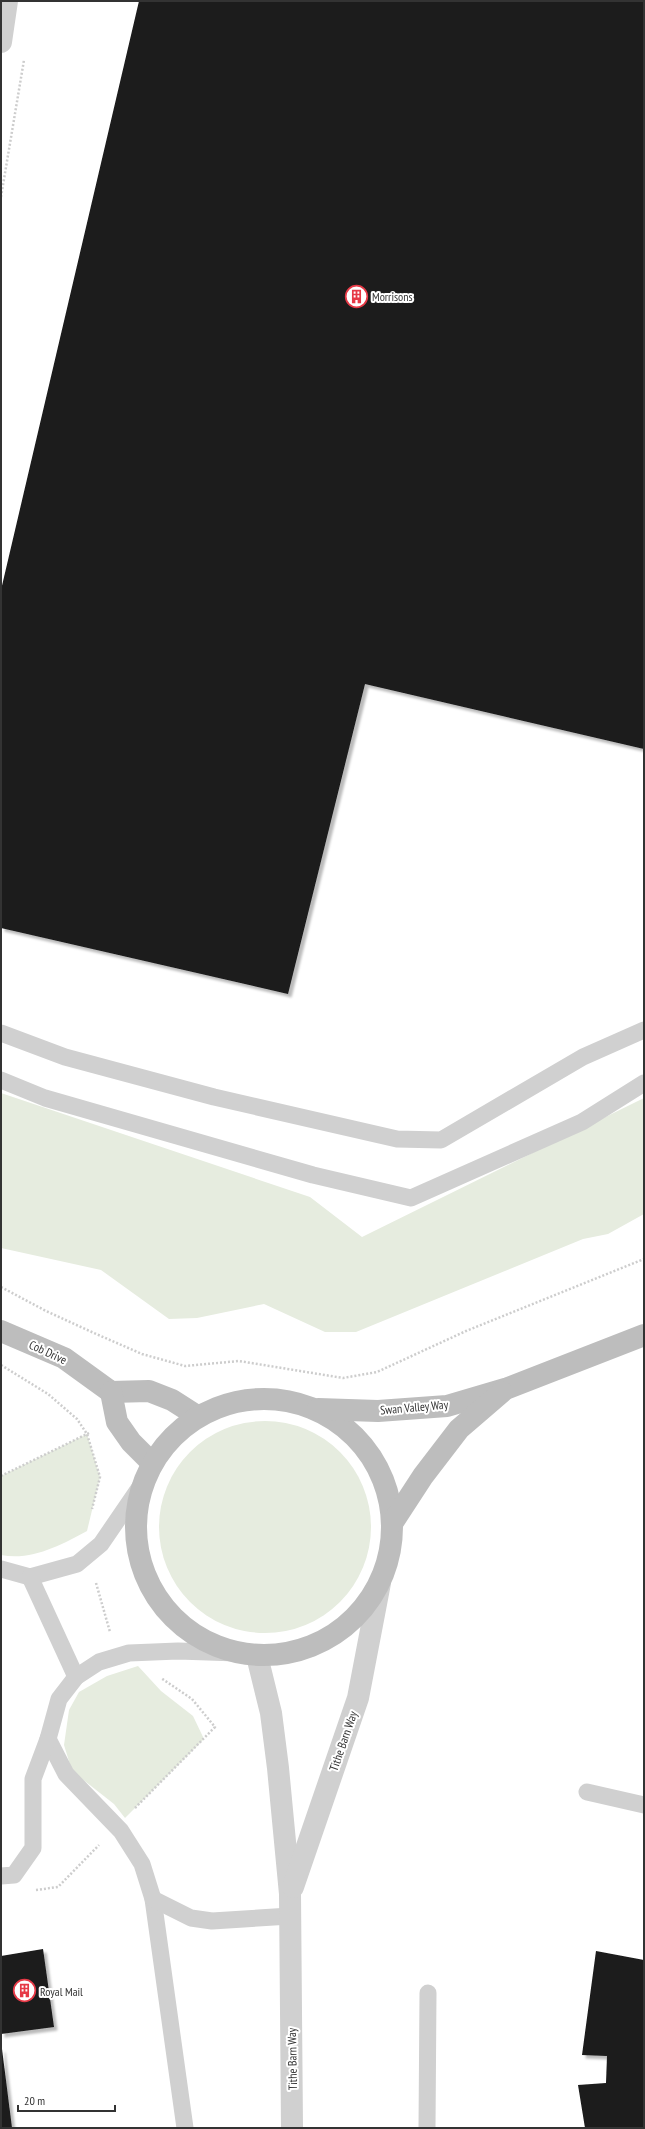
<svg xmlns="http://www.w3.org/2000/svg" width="645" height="2129" viewBox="0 0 645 2129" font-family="'PT Sans Narrow',sans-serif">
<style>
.green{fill:#e6ecdf}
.building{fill:#1a1a1a;filter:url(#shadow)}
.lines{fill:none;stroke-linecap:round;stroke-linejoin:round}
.path{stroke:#cdcdcd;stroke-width:2.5;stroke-dasharray:2 2;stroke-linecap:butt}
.lane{stroke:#d0d0d0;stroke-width:17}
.street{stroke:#d0d0d0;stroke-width:22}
.secondary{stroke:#bdbdbd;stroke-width:22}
.labels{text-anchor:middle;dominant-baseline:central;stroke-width:4;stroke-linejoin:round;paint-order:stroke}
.poi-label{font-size:12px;fill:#333;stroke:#fff;text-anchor:start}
.street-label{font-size:12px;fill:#333;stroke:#fff}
</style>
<defs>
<filter id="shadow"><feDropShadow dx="3.5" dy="3.5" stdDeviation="1" flood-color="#0004"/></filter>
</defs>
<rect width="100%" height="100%" fill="#fff"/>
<g class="green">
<path d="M1 1093 310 1197 362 1237 644 1098V1214L608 1234 583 1239 356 1332H325L264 1304 197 1318 169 1319 101 1270 1 1248Z"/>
<circle cx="265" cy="1527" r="106"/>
<path d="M87 1434 100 1477 87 1531C61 1545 32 1561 1 1555V1476Z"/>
<path d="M138 1666 161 1691 193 1716 204 1739 125 1818 114 1804 72 1771 64 1745 69 1710 79 1692 107 1676Z"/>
</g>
<g class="building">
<path d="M139 1H644V749L365 684 288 994 1 928V590Z"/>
<path d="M43 1949 54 2027 1 2034V1956Z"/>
<path d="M596 1951 644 1960V2128H585L578 2085 606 2083 607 2056 582 2055Z"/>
<path d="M1 2049H2L12 2128H1Z"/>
</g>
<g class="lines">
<g class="path">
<path d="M1 197 24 60"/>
<path d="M1 1287 46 1311 94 1333 142 1354 185 1366 239 1361 343 1378 377 1372 466 1331 644 1259"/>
<path d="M1 1365 48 1394 77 1419 87 1434 100 1477 92 1509"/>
<path d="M1 1476 89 1433"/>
<path d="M96 1583 110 1632"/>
<path d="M135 1808 215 1727 192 1699 161 1678"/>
<path d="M36 1890 58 1887 99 1845"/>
</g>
<g class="lane">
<path d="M1 1033 65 1057 214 1097 397 1139 441 1140 583 1057 644 1030"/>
<path d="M1 1080 45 1098 313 1175 411 1198 582 1122 644 1083"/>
<path d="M1 1569 30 1577 77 1564 101 1544 142 1484"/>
<path d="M30 1577 76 1677"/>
<path d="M48 1739 66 1774 121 1831 142 1864 153 1899 185 2128"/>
<path d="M587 1792 644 1805"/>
<path d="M1 1876 14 1875 33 1848V1779L48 1739 59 1699 76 1677 99 1662 129 1653 178 1651 237 1653"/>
<path d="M153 1899 191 1918 212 1921 290 1916"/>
<path d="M427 2128 428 1993"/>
</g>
<g class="street">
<path d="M1 42 7 1"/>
<path d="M257 1656 271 1713 278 1768 290 1894 292 2128"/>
<path d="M293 1887 358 1698 380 1583"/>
</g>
<g class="secondary">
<path d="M1 1331 64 1358 111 1392 149 1391 172 1400 197 1416"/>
<path d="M111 1392 117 1422 131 1442 152 1463"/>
<circle cx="264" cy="1527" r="128"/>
<path d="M318 1409 378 1411 447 1406 508 1388 644 1335"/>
<path d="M393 1522 423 1476 459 1429 502 1392"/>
</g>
</g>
<defs>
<symbol id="building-ring" viewBox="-11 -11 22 22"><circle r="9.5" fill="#fff" stroke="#e63946" stroke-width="1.5"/><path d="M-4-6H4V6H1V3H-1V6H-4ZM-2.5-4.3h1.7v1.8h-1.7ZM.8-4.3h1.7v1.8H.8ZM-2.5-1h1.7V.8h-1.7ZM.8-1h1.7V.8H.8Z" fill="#e63946"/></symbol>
</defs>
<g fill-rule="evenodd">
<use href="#building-ring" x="344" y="284" width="25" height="25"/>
<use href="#building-ring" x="12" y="1978" width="25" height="25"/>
</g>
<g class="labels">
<g class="poi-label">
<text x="372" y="296">Morrisons</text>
<text x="40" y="1991">Royal Mail</text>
</g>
<g class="street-label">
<text transform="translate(48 1352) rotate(25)">Cob Drive</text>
<text transform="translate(414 1407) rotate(-5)">Swan Valley Way</text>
<text transform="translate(343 1741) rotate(-71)">Tithe Barn Way</text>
<text transform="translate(292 2059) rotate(-91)">Tithe Barn Way</text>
</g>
</g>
<rect width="645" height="2129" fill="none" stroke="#333333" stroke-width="4"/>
<path d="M18 2105v6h97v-6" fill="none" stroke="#333333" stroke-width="2"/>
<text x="24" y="2105" font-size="12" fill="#333333" stroke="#ffffff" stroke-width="3" paint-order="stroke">20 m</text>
</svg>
